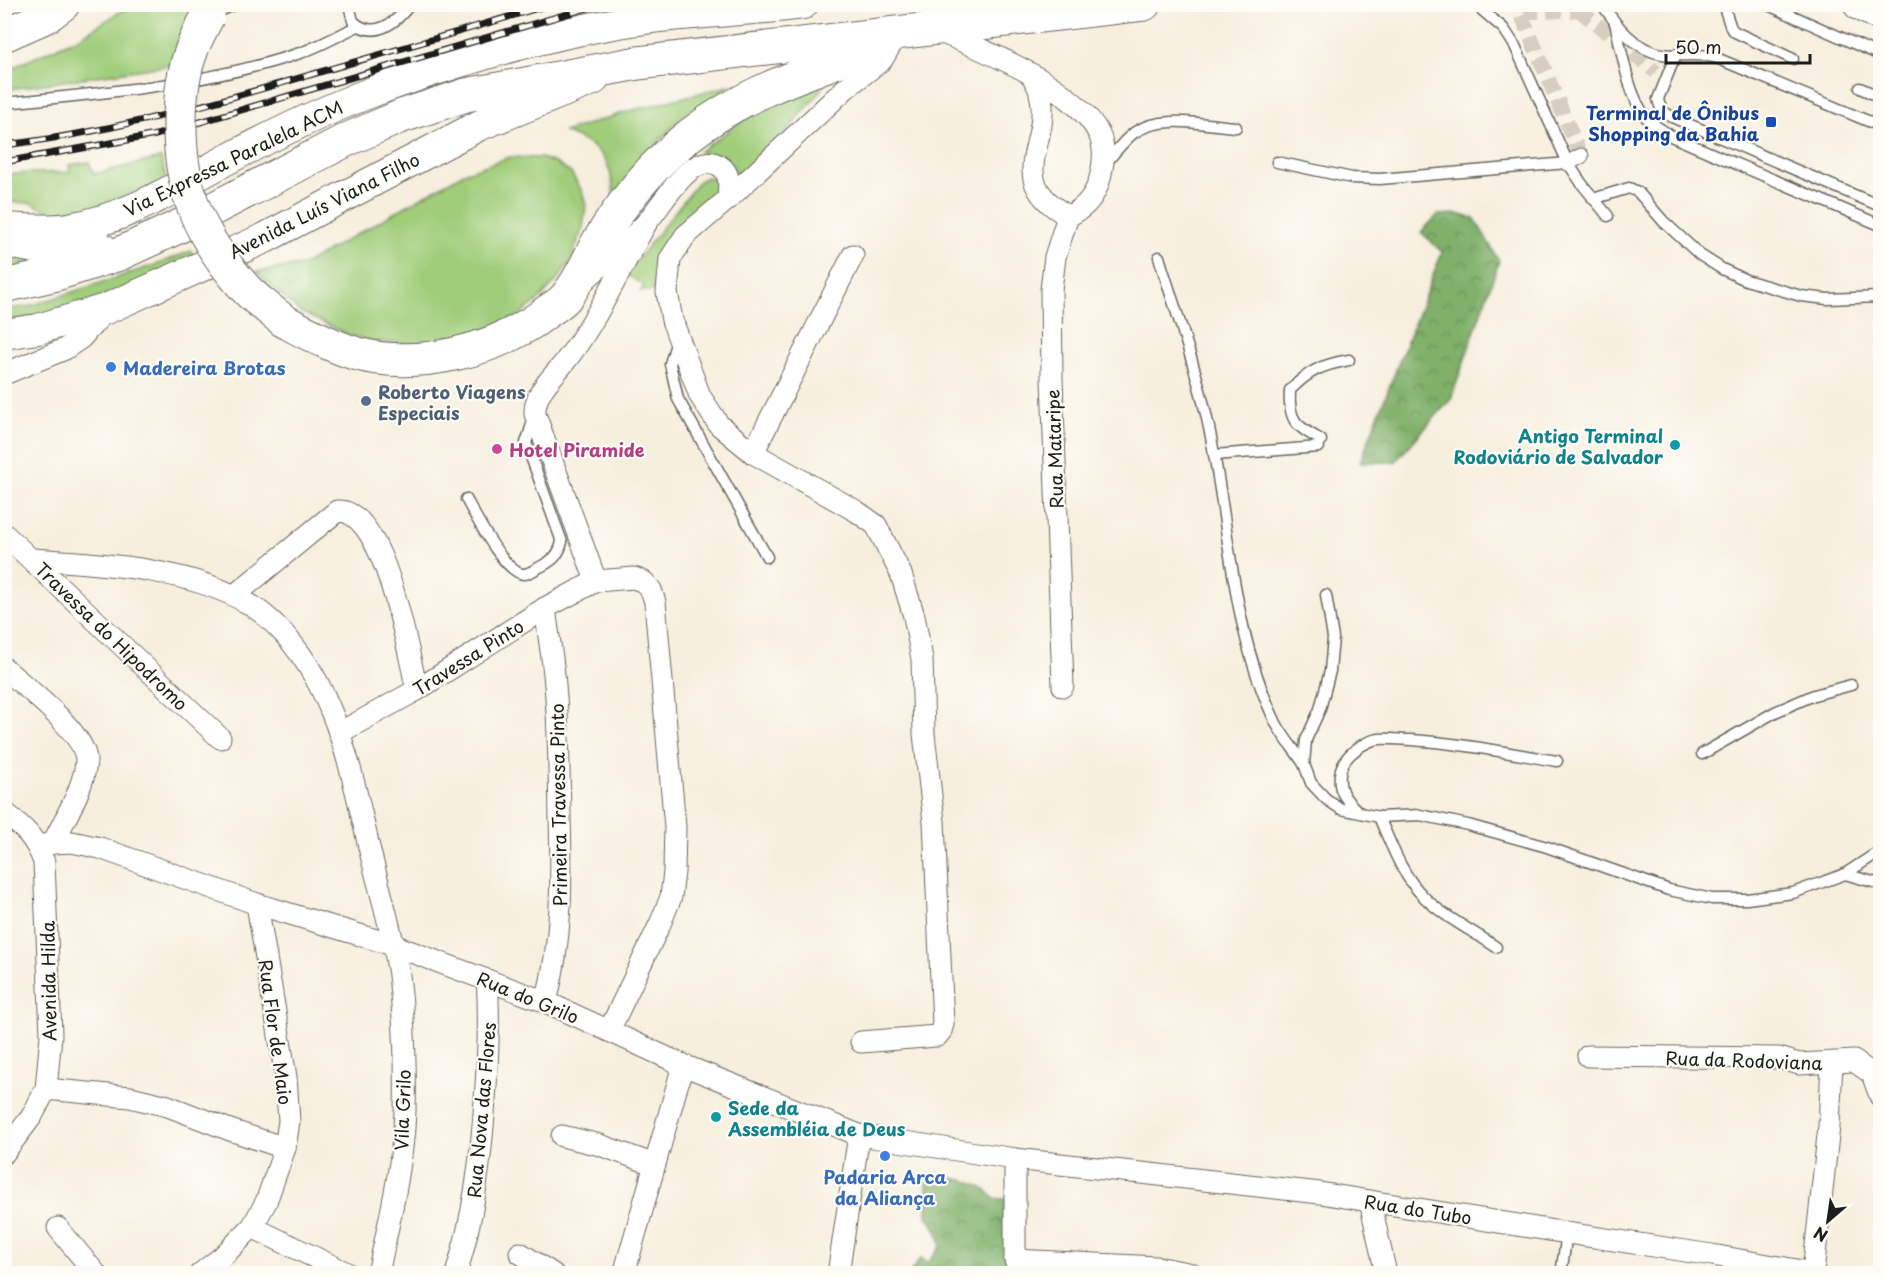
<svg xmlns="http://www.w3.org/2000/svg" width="1885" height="1278" viewBox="0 0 1885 1278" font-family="'Playpen Sans',sans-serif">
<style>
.green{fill:#a0cd7a;stroke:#5e744b;stroke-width:1.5}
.forest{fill:url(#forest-crowns);stroke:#4e6643;stroke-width:1.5}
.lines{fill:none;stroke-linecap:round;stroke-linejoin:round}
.pedestrian-tunnel{stroke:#d6cfc1;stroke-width:15;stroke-dasharray:15 8;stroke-linecap:butt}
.service-casing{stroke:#696660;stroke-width:13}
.pedestrian-casing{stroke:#696660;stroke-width:17}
.minor-casing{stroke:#696660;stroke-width:23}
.secondary-casing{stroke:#696660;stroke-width:32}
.trunk-casing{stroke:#696660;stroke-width:35}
.service{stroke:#fff;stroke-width:10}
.pedestrian{stroke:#fff;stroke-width:15}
.minor{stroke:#fff;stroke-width:21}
.secondary{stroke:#fff;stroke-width:30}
.trunk{stroke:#fff;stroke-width:33}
.rail-casing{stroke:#1c1c1c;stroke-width:7}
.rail{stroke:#fdfcf7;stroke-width:4.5;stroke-dasharray:14;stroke-linecap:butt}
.trunk-bridge-casing{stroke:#696660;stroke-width:35;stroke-linecap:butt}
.trunk-bridge{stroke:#fff;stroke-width:33}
.transit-dot{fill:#1a4fb4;stroke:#fdfcf7;stroke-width:2}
.shop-dot{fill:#3f7fe0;stroke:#fdfcf7;stroke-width:2}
.service-dot{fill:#5c6f8a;stroke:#fdfcf7;stroke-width:2}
.culture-dot{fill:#0f9aa8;stroke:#fdfcf7;stroke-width:2}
.hotel-dot{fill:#d1479c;stroke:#fdfcf7;stroke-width:2}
.labels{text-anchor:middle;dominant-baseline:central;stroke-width:4.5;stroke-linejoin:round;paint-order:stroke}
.transit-label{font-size:18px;font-weight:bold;fill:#164399;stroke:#fdfcf7;text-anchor:end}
.street-label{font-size:18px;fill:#1c1c1c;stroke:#fdfcf7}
.shop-label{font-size:18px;font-weight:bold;fill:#366cbe;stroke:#fdfcf7;text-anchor:start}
.service-label{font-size:18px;font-weight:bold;fill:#4e5e75;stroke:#fdfcf7;text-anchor:start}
.culture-label{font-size:18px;font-weight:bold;fill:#0d838f;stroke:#fdfcf7;text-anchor:end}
.hotel-label{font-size:18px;font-weight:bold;fill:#b23c85;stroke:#fdfcf7;text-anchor:start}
</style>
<defs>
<pattern id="forest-crowns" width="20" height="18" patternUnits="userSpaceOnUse" patternTransform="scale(1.5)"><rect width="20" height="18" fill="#80b06a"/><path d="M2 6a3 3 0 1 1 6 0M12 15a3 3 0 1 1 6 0" fill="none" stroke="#688e56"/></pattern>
</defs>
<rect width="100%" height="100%" fill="#fdfcf7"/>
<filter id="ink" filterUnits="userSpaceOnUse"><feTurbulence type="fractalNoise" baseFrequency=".0167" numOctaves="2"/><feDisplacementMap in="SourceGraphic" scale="12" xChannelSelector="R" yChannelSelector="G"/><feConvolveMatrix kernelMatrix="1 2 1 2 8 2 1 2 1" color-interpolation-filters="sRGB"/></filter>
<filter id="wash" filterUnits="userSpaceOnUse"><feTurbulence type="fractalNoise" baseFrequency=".008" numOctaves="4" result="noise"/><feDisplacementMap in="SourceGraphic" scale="24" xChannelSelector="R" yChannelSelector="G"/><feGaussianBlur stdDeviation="1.35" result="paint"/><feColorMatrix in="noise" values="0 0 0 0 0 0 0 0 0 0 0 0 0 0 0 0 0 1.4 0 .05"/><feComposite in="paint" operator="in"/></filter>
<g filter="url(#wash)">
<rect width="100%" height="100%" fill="#f7efde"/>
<g class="green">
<path d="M131 5H201L170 65 5 90V71L80 37Z"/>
<path d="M732 85C711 99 690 112 671 129 649 150 632 179 614 204 612 160 605 149 564 132L629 111Z"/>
<path d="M824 87 784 135 740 177C731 163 716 155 699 152L761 107 789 94Z"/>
<path d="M510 157 541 158 555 163 571 173 582 191 586 205 583 227 572 258 559 278 539 300 510 322 437 345 375 342 349 335 300 312 256 272 305 264 464 173Z"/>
<path d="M161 158 167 182 62 218 31 203 5 202V174L70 172 69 165 89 162 94 174Z"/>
<path d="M707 177C715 179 719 181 720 190 717 195 714 202 710 206 703 212 693 215 685 220 663 237 655 265 655 291H640L644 286 626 274 699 181Z"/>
<path d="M191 251 196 259 90 302 5 324V309L27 307 158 264Z"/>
<path d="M5 255 49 262 5 267Z"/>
</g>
<g class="forest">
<path d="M1458 214 1475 219 1499 261 1451 399 1395 462H1360L1442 252 1421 232 1438 215Z"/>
<path d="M927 1175C951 1178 977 1178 994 1198L1010 1200 1016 1273 909 1274 921 1258 928 1263 941 1246 937 1230 927 1216Z"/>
</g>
</g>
<g filter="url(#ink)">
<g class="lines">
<g class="pedestrian-tunnel">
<path d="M1578 4 1579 10 1520 12 1581 156"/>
<path d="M1579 10 1656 72"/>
</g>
<defs>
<g id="service">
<path d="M352 4 350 9 353 21C373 40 396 24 410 4"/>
<path d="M1475 4 1504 29 1515 46 1568 163 1582 184 1608 216"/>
<path d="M1602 4C1616 25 1635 50 1662 54 1679 57 1696 53 1714 57L1880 126"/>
<path d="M1723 4 1731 28 1735 32 1793 59"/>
<path d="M1766 4 1880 55"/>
<path d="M211 15 235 4"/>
<path d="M1615 23C1622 51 1628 96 1646 117 1654 126 1663 131 1673 137L1880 225"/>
<path d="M1676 54 1658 99C1660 109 1663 112 1672 117L1880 206"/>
<path d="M1860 88 1880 97"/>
<path d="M4 103C104 93 205 85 300 53 320 46 339 35 358 26"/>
<path d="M1277 162 1352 178 1380 179 1568 163"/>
<path d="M1106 163C1115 152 1124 140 1135 132 1162 114 1205 125 1236 127"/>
<path d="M1593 199 1629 188 1638 192 1663 221 1700 255 1722 269 1746 280 1801 296 1827 299 1880 297"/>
<path d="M1159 257C1176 312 1196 367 1208 423 1230 523 1230 628 1276 723 1283 737 1295 750 1304 764"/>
<path d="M677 340 670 364 678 399 767 557"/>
<path d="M1321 440C1296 426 1288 421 1290 390 1310 370 1322 365 1349 360"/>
<path d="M1214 455 1319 447"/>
<path d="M466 499C475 515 506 576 525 574 530 573 537 568 542 566 553 560 559 555 562 542L526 443 534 418"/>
<path d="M1326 595 1333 638 1330 671 1320 709 1306 740 1304 764 1311 783 1326 799 1341 809 1379 817 1420 815 1468 825 1547 847 1669 890 1712 899H1747L1793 893 1845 874 1880 851"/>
<path d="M1702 754 1775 712 1814 695 1851 685"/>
<path d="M1359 812C1345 800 1336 789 1341 769 1345 755 1364 741 1379 739 1389 738 1401 740 1411 740 1460 743 1508 753 1557 761"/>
<path d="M1379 817C1391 844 1402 876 1424 897 1444 917 1473 931 1496 947"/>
<path d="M1845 874 1880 884"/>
<path d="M1561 1274 1567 1233"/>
</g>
<path id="pedestrian" d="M1568 163 1581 156"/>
<g id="minor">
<path d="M938 31C986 51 1075 86 1099 134 1105 147 1104 161 1101 174 1097 193 1087 208 1068 216L1055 257 1051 290 1052 378 1063 686"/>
<path d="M1032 76C1035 81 1039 87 1040 93 1053 143 1001 178 1068 216"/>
<path d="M586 279C606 261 628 243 646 223 662 206 692 148 720 166 731 173 729 187 728 199"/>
<path d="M4 374 65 349 81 338 106 310"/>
<path d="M753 453 853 255"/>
<path d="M4 534 220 738"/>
<path d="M32 559C101 563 206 569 262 613 332 669 350 765 369 847 379 889 393 932 399 975 404 1017 406 1070 405 1111 403 1166 389 1221 378 1274"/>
<path d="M596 581 535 414C534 393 551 379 564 363 597 321 620 269 647 222"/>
<path d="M235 595 337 511C385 507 408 654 417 690"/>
<path d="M545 608C548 633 553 659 555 685 559 728 559 773 560 817 562 880 562 941 546 1002"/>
<path d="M4 668C25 687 87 734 86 761 85 786 64 820 53 843"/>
<path d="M339 733 417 690 545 608 596 581 634 578 644 582 651 590 655 602 675 827 674 872 671 897 660 924 609 1031"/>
<path d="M4 812C24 828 35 837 44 862L51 1035 46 1089 32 1116 4 1153"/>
<path d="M38 846 53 843 72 842 100 848 257 904 393 945 546 1002 683 1065 859 1135 1015 1159 1320 1193 1567 1233 1712 1255 1813 1273 1829 1126 1832 1063"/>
<path d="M861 1042 937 1036 941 1031 943 1024 934 822 924 734 922 659 914 616 901 574 876 525 856 511 753 453 719 425 700 396 672 320 667 292 670 259 685 236 728 199 846 88 882 60 892 43"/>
<path d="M1588 1056 1779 1058 1799 1064 1854 1061 1872 1074 1880 1096"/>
<path d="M46 1089 130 1097 168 1106 230 1130 285 1148"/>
<path d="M562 1136 600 1145 655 1165"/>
<path d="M1015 1159V1260L1019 1271"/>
<path d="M1370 1201 1386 1274"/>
<path d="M252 1227 349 1274"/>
<path d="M58 1228 96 1274"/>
<path d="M520 1253 553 1274"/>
<path d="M1015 1260 1157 1267 1192 1274"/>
<path d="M200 1274 223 1256 252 1227 266 1202 285 1148 289 1121 286 1077 257 904"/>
<path d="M456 1274C474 1216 481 1160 485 1100 488 1060 490 1021 487 980"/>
<path d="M624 1274 683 1065"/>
<path d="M838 1274 859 1135"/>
</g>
<g id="secondary">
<path d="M4 228C25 229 47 231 68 228 125 220 176 187 226 160 279 132 334 105 391 85 478 54 567 28 659 17 707 12 755 10 803 4"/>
<path d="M4 334 38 329 106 309 265 238 478 126 593 80"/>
</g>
<g id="trunk">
<path d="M1860 4 1880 14"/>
<path d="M4 35 47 16 63 4"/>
<path d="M4 240C37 248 67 253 101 249"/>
<path d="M4 286 53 275 119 254 182 225 346 140 402 116 466 95 638 63 1144 4"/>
<path d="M284 321C307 333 329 345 354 353 416 371 498 351 548 311 554 307 561 303 566 297 579 282 588 260 598 242 619 208 642 177 672 150 732 96 799 75 874 48"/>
</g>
</defs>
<use href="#service" class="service-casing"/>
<use href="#pedestrian" class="pedestrian-casing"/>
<use href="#minor" class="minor-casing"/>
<use href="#secondary" class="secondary-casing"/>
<use href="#trunk" class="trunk-casing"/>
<use href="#service" class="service"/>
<use href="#pedestrian" class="pedestrian"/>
<use href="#minor" class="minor"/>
<use href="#secondary" class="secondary"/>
<use href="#trunk" class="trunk"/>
<defs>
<g id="rail">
<path d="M4 145C108 133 207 105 306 76 388 52 470 29 551 4"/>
<path d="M4 162 156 135 601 4"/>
</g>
</defs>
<use href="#rail" class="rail-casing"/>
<use href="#rail" class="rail"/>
<defs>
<path id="trunk-bridge" d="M208 16C202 27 196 38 192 49 183 72 180 97 180 122 179 189 200 238 245 288 256 300 271 310 284 321"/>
</defs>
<use href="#trunk-bridge" class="trunk-bridge-casing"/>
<use href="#trunk-bridge" class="trunk-bridge"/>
</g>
</g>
<rect class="transit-dot" x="1765" y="116" width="12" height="12" rx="3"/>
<g class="shop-dot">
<circle cx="111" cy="367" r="6"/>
<circle cx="885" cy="1156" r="6"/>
</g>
<circle class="service-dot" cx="366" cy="401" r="6"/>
<g class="culture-dot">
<circle cx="1675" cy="445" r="6"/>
<circle cx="716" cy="1117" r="6"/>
</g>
<circle class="hotel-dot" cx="497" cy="449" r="6"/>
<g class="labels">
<g class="transit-label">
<text x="1759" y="112">Terminal de Ônibus<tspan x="1759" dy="21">Shopping da Bahia</tspan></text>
</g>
<g class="street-label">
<text transform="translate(233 158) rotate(-26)">Via Expressa Paralela ACM</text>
<text transform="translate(324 205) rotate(-27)">Avenida Luís Viana Filho</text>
<text transform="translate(1054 449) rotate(-92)">Rua Mataripe</text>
<text transform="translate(112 636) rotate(44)">Travessa do Hipodromo</text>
<text transform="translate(468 657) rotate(-32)">Travessa Pinto</text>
<text transform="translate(558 805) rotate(-91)">Primeira Travessa Pinto</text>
<text transform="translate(48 981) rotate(-91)">Avenida Hilda</text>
<text transform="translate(528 997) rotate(22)">Rua do Grilo</text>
<text transform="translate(276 1032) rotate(82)">Rua Flor de Maio</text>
<text transform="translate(1744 1060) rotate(2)">Rua da Rodoviana</text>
<text transform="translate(402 1110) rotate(-88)">Vila Grilo</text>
<text transform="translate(481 1110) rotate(-85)">Rua Nova das Flores</text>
<text transform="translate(1418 1209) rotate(9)">Rua do Tubo</text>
</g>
<g class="shop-label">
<text x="123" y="367">Madereira Brotas</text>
<text x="885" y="1176" text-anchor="middle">Padaria Arca<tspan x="885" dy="21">da Aliança</tspan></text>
</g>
<g class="service-label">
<text x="378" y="391">Roberto Viagens<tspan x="378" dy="21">Especiais</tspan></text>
</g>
<g class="culture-label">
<text x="1663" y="435">Antigo Terminal<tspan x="1663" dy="21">Rodoviário de Salvador</tspan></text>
<text x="728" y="1107" text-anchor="start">Sede da<tspan x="728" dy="21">Assembléia de Deus</tspan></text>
</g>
<g class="hotel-label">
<text x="509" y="449">Hotel Piramide</text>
</g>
</g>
<rect width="1885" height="1278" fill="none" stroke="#fdfcf7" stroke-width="24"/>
<g transform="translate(1828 1221) rotate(209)" stroke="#fdfcf7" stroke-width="4.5" paint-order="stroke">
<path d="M0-4.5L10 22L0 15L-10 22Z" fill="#1c1c1c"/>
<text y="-9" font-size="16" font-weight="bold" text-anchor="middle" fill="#1c1c1c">N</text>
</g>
<path d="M1666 54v9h144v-9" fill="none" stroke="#1c1c1c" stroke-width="3"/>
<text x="1675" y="54" font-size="18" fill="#1c1c1c" stroke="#fdfcf7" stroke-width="4.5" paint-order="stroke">50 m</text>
</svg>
